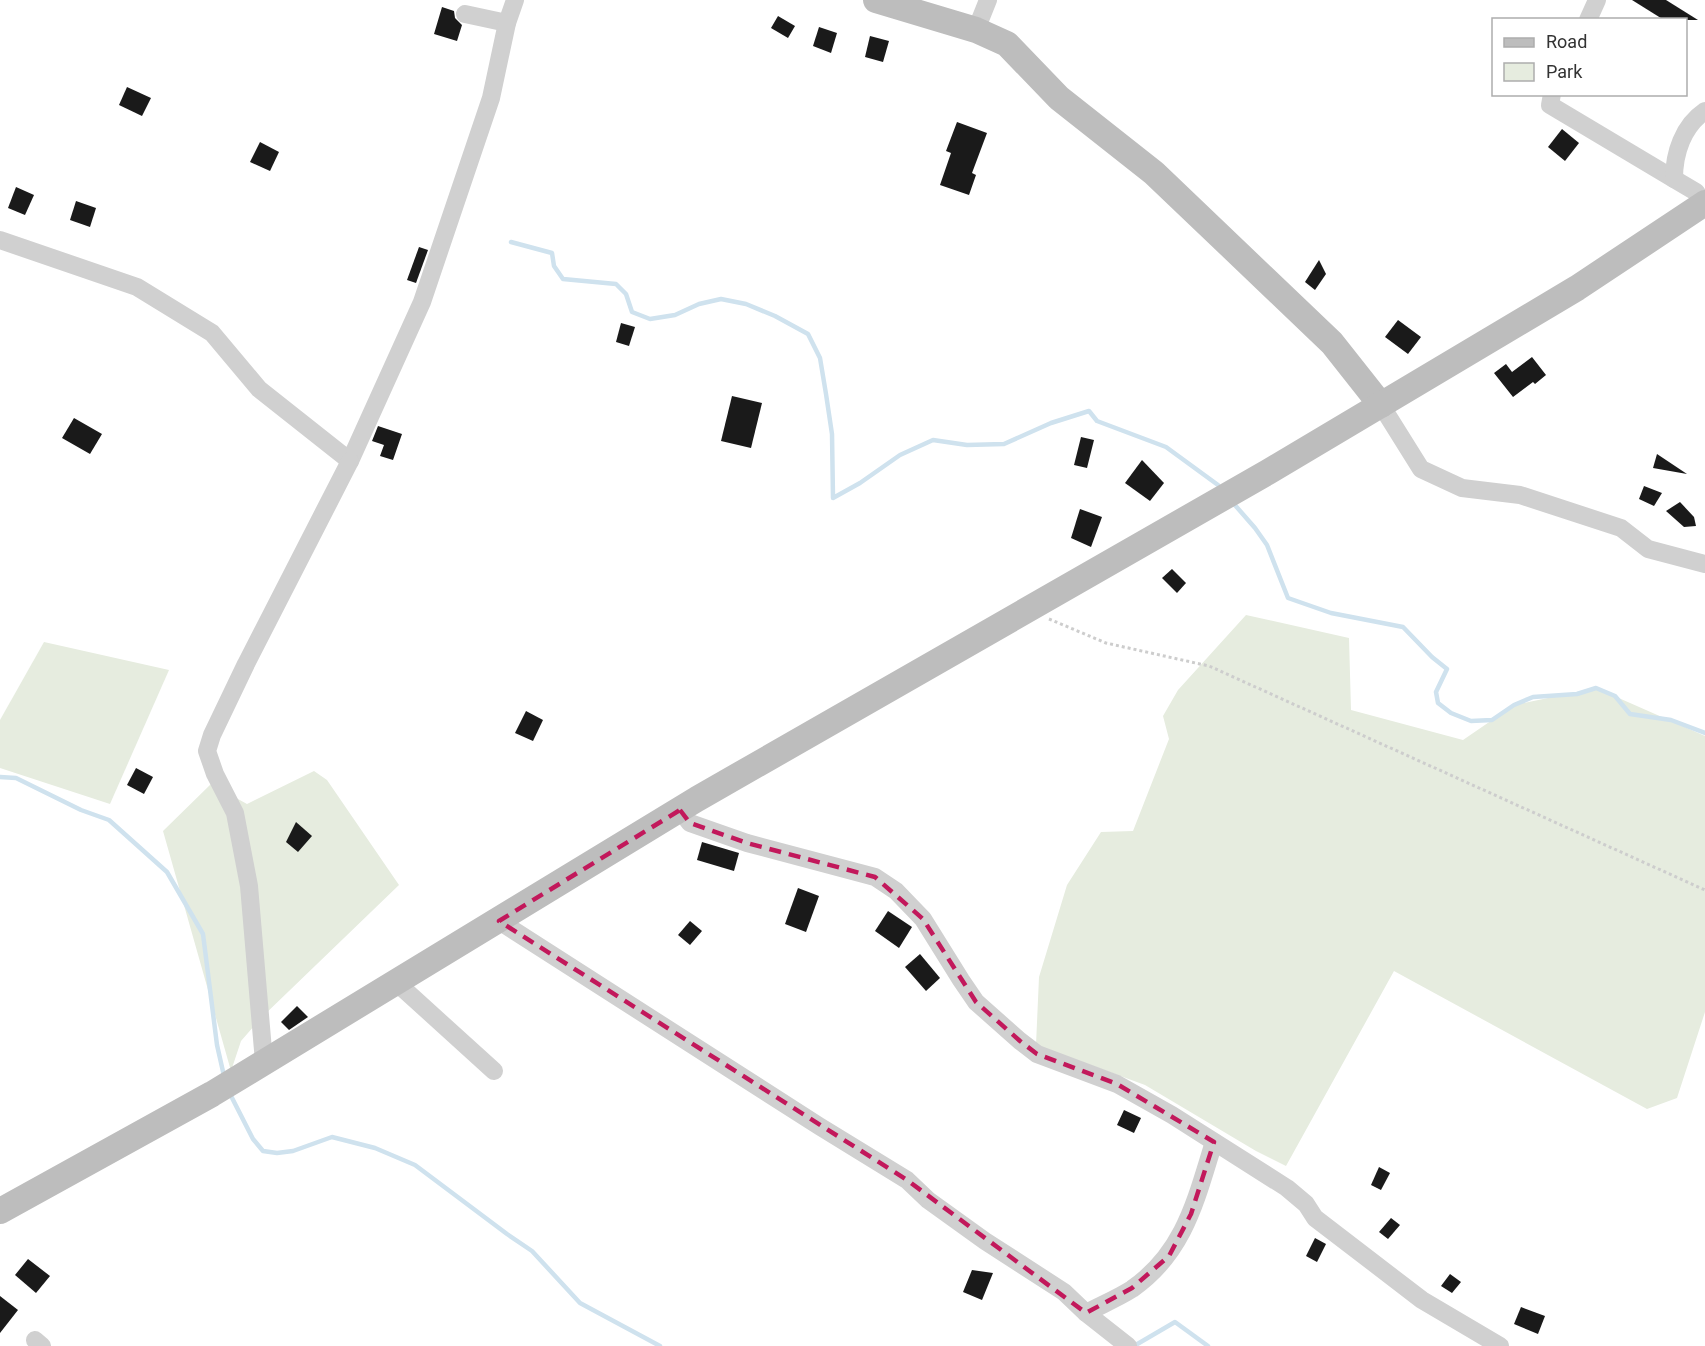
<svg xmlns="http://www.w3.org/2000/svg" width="1705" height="1346" viewBox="0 0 1705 1346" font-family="Roboto,sans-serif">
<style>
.green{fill:#e6ecdf}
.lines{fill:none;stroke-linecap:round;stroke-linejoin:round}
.stream{stroke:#cfe2ee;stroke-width:4.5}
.building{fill:#1a1a1a}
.path{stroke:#cdcdcd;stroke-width:3;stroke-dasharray:3 3;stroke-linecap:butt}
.street{stroke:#d0d0d0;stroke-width:18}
.secondary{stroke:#bdbdbd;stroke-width:26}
.marked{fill:none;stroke:#c2185b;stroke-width:4.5;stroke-dasharray:12 8;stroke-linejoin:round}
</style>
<rect width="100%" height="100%" fill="#fff"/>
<g class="green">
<path d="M1246 615 1349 638 1351 710 1463 740 1514 705 1596 688 1705 736V1012L1677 1098 1647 1109 1394 971 1286 1166 1256 1151 1145 1085 1036 1045 1039 977 1067 885 1101 832 1133 831 1169 739 1163 716 1178 690Z"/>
<path d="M44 642 169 670 110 804 0 768V720Z"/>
<path d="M314 771 327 780 399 885 261 1018 241 1041 231 1071 163 831 211 784 247 804Z"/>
</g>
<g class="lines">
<g class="stream">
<path d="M511 242 552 253 554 266 563 279 616 284 626 294 632 312 650 319 675 315 699 304 721 299 746 304 775 316 808 334 820 358 826 394 832 434 833 498 860 483 900 455 933 440 967 445 1004 444 1051 423 1089 411 1097 421 1166 447 1218 485"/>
<path d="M1234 504 1255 528 1267 545 1288 598 1331 613 1403 627 1432 657 1447 669 1436 692 1438 703 1451 713 1471 721 1492 720 1514 705 1533 697 1577 694 1596 688 1615 696 1630 714 1671 720 1705 733"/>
<path d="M0 777 16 778 81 810 109 820 167 872 203 934 217 1045 224 1076"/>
<path d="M229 1092 253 1139 263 1151 277 1153 293 1151 332 1137 375 1148 415 1165 507 1234 532 1251 580 1303 660 1346"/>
<path d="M1134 1346 1175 1322 1208 1346"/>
</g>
</g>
<g class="building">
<path d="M1632 0H1666L1698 20H1664Z"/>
<path d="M442 7 454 11 455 18 462 25 457 41 434 34Z"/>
<path d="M778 16 795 26 788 38 771 28Z"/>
<path d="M819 27 837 33 831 53 813 46Z"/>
<path d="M870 36 889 41 883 62 865 57Z"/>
<path d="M127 87 151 98 142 116 119 105Z"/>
<path d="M957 122 987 133 972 173 976 175 969 195 940 185 951 153 946 151Z"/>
<path d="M1562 129 1579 143 1565 161 1548 147Z"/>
<path d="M260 142 279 152 270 171 250 162Z"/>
<path d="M16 187 34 195 25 215 8 208Z"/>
<path d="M76 201 96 208 90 227 70 220Z"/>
<path d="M419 247 428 250 416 283 407 280Z"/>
<path d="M1319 260 1326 274 1315 290 1305 282Z"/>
<path d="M1398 320 1421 337 1408 354 1385 337Z"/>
<path d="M621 323 635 327 629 346 616 342Z"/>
<path d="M1532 357 1546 375 1535 384 1533 382 1513 397 1494 373 1506 364 1512 372Z"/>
<path d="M732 396 762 403 751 448 721 441Z"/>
<path d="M74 418 102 434 90 454 62 438Z"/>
<path d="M378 426 402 434 393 460 380 456 384 445 372 441Z"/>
<path d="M1081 437 1094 440 1087 468 1074 465Z"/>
<path d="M1657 454 1687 474 1653 468Z"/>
<path d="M1142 460 1164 483 1150 501 1125 483Z"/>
<path d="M1644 486 1662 493 1654 506 1639 499Z"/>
<path d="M1680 502 1694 517 1696 526 1684 527 1666 511Z"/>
<path d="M1080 509 1102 517 1091 547 1071 538Z"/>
<path d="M1172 569 1186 583 1177 593 1162 578Z"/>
<path d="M526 711 543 720 533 741 515 733Z"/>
<path d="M136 768 153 777 144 794 127 785Z"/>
<path d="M296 822 312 836 298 852 286 842Z"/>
<path d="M702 842 739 853 734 871 697 860Z"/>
<path d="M798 888 819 896 806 932 785 924Z"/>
<path d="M888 911 912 927 899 948 875 931Z"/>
<path d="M690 921 702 931 690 945 678 935Z"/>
<path d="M920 954 940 978 926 991 905 967Z"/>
<path d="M297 1006 308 1017 289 1030 281 1022Z"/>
<path d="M1124 1110 1141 1118 1134 1133 1117 1125Z"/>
<path d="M1379 1167 1390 1173 1381 1190 1371 1185Z"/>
<path d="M1391 1218 1400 1225 1388 1239 1379 1232Z"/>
<path d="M1315 1238 1326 1244 1317 1262 1306 1256Z"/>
<path d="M28 1259 50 1276 36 1293 15 1275Z"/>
<path d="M972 1270 993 1273 982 1300 963 1292Z"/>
<path d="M1450 1274 1461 1282 1452 1293 1441 1286Z"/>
<path d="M0 1296 18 1310 0 1333Z"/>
<path d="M1521 1307 1545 1316 1538 1334 1514 1324Z"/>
</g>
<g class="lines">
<path class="path" d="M1049 619 1106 643 1209 666 1705 890"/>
<g class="street">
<path d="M465 14 507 23"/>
<path d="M1588 20 1597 0"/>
<path d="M976 30 988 0"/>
<path d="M1552 94 1550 105 1674 179"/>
<path d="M1704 204 1696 192 1674 179C1674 153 1683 126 1705 111"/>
<path d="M0 240 137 287 212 333 259 389 350 461 422 302 491 98 507 23 515 0"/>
<path d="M1381 405 1421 469 1462 488 1520 495 1621 528 1648 549 1705 564"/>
<path d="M680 810 690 823 747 843 875 877 896 891 923 919 961 980 976 1002 1020 1041 1037 1054 1117 1084 1172 1115 1287 1188 1306 1204 1315 1218 1422 1300 1500 1346"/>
<path d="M499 921 819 1126 907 1180 928 1200 985 1241 1064 1292 1086 1313 1128 1346"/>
<path d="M397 983 494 1071"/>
<path d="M264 1062 249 886 235 813 215 774 207 751 212 735 246 664 350 461"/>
<path d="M1086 1313C1101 1305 1118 1298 1132 1289 1185 1252 1196 1199 1214 1142"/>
<path d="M35 1340 42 1346"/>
</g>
<g class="secondary">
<path d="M876 0 976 30 1007 44 1059 98 1154 173 1332 343 1381 405"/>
<path d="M0 1211 212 1094 697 799 1268 472 1577 288 1705 203"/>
</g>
</g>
<path class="marked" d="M680 810 690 823 747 843 875 877 923 919 976 1002 1020 1041 1037 1054 1117 1084 1214 1142 1191 1214 1169 1256 1132 1288 1086 1313 907 1180 499 921Z"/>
<rect x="1492" y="18" width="195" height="78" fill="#ffffff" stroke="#adadad" stroke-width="1.5"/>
<rect x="1504" y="38" width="30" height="9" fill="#bdbdbd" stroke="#adadad" stroke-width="1.5"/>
<text x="1546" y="48" font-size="18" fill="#333333">Road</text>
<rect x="1504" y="63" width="30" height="18" fill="#e6ecdf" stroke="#adadad" stroke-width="1.5"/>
<text x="1546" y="78" font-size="18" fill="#333333">Park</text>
</svg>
